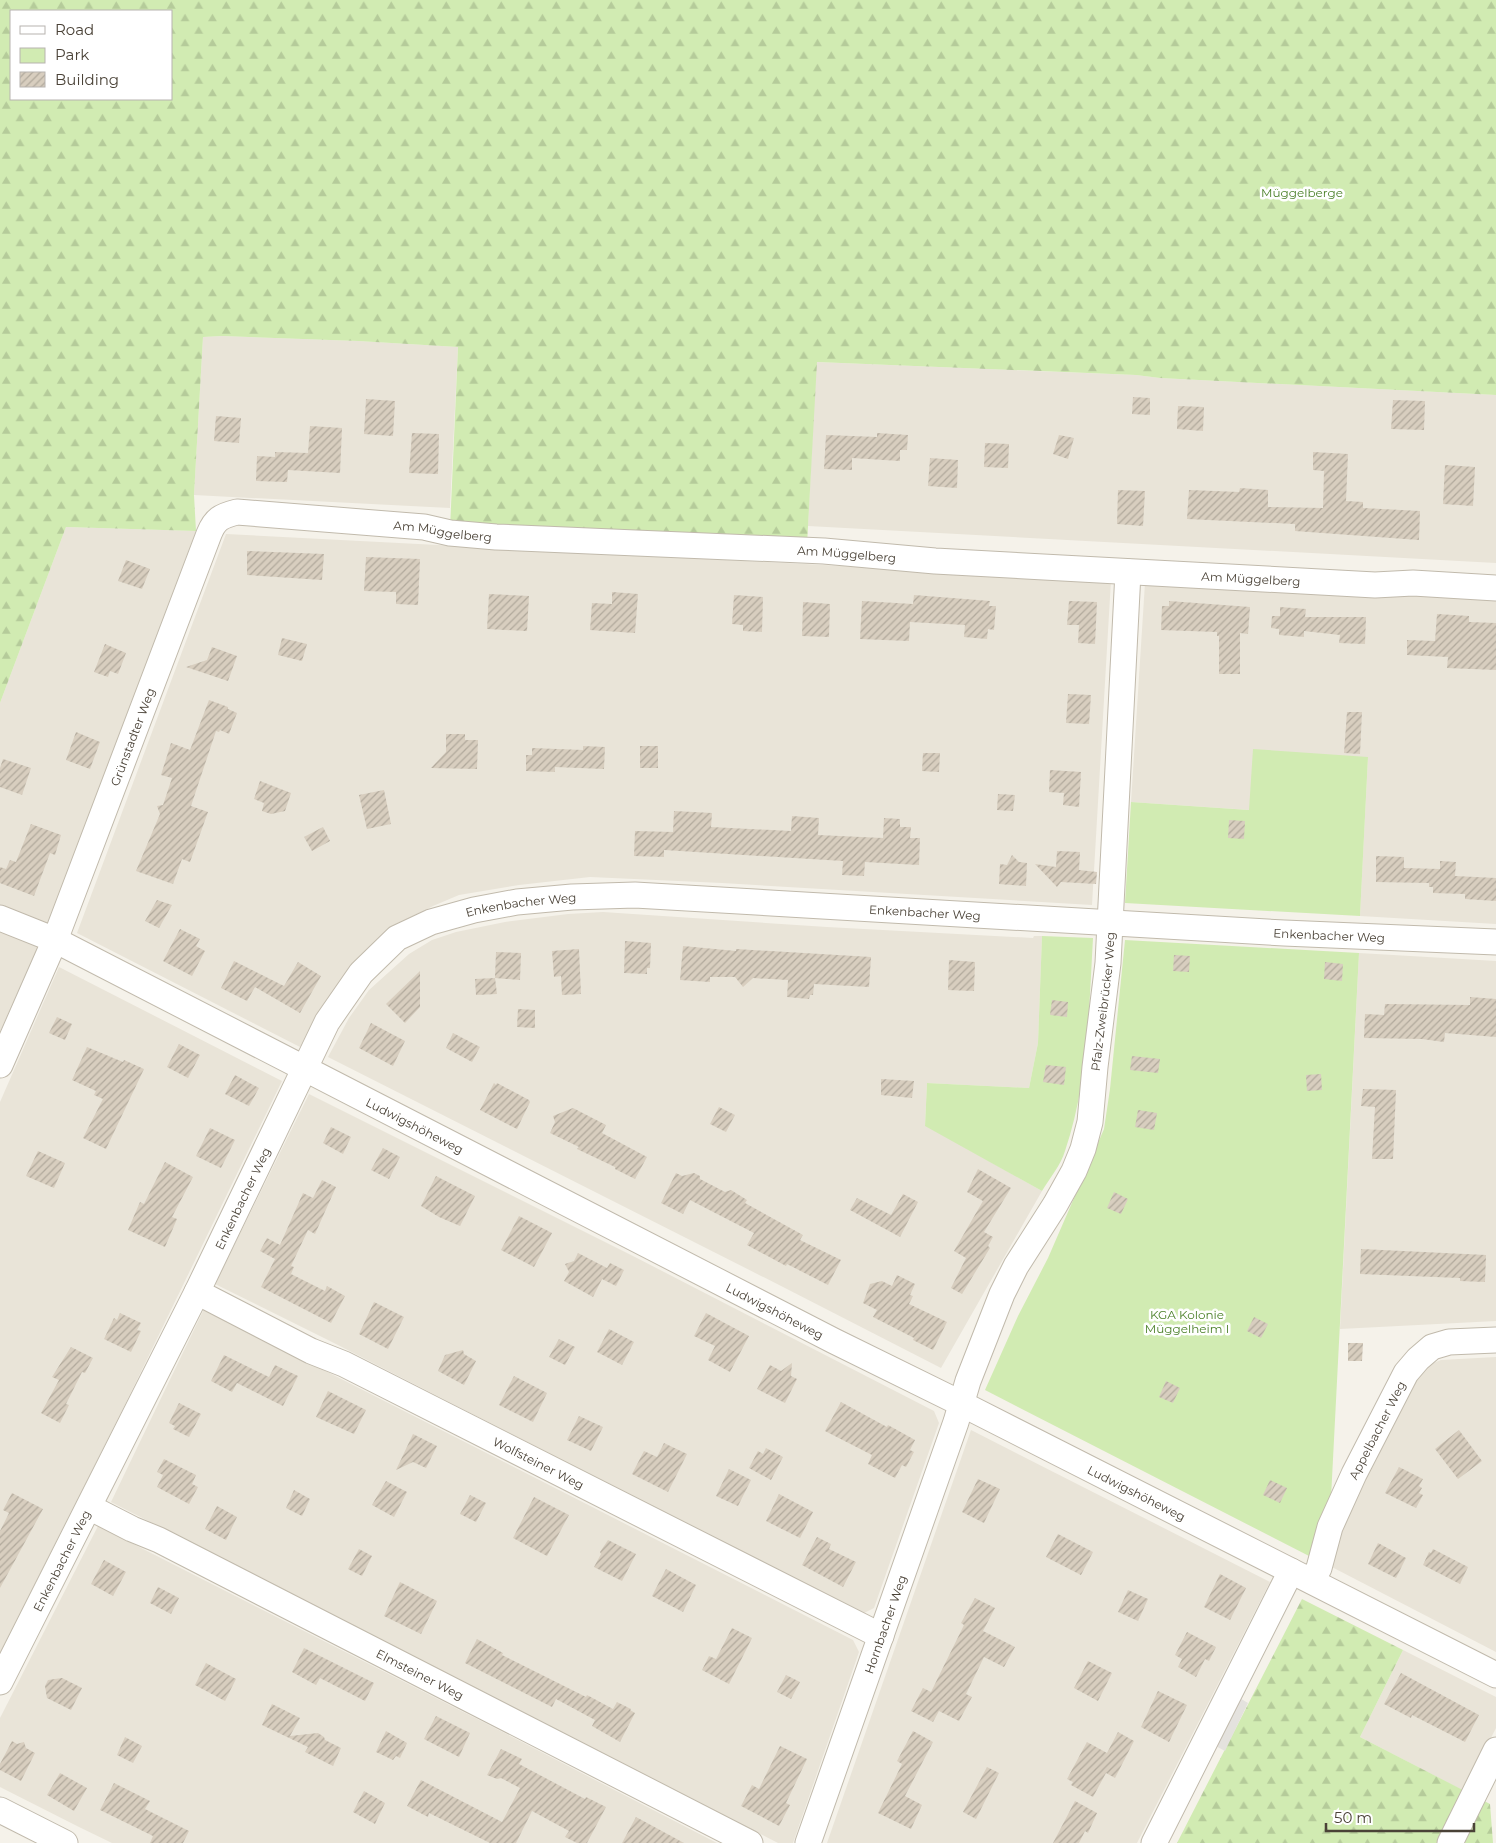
<svg xmlns="http://www.w3.org/2000/svg" width="1496" height="1843" viewBox="0 0 1496 1843" font-family="Montserrat,sans-serif">
<style>
.residential{fill:#e9e4d8}
.forest{fill:url(#forest-firs);fill-rule:evenodd}
.green{fill:#d1ebb2}
.parking{fill:#e4e2de}
.building{fill:url(#building-hatch)}
.lines{fill:none;stroke-linecap:round;stroke-linejoin:round}
.minor-casing{stroke:#c1baac;stroke-width:27}
.minor{stroke:#fff;stroke-width:25}
.labels{text-anchor:middle;dominant-baseline:central;stroke-width:5;stroke-linejoin:round;paint-order:stroke}
.park-label{font-size:12px;fill:#497f27;stroke:#fff}
.street-label{font-size:12px;fill:#4a4237;stroke:#fff}
</style>
<defs>
<pattern id="forest-firs" width="22" height="20" patternUnits="userSpaceOnUse" patternTransform="scale(1.25)"><rect width="22" height="20" fill="#d1ebb2"/><path d="M5 1l3.5 6h-7zM16 11l3.5 6h-7z" fill="#b5cb9a"/></pattern>
<pattern id="building-hatch" width="6" height="6" patternUnits="userSpaceOnUse" patternTransform="scale(1.25)"><rect width="6" height="6" fill="#d8cebf"/><path d="M-1 1l2-2M0 6l6-6M5 7l2-2" fill="none" stroke="#b1a99c"/></pattern>
</defs>
<rect width="100%" height="100%" fill="#f5f2ea"/>
<g class="residential">
<path d="M222 336 358 341 458 347 450 508 194 495 203 337Z"/>
<path d="M816 362 1136 375 1160 378 1496 395V563L808 526Z"/>
<path d="M66 527 196 531 47 928 0 911V703Z"/>
<path d="M226 534 1111 580 1092 905 722 883 590 877 519 885 459 895 433 906 413 917 350 969 319 1010 300 1047 77 933Z"/>
<path d="M1145 583 1496 600V924L1360 916 1368 757 1250 810 1131 802Z"/>
<path d="M603 912 827 927 1033 938 1034 936H1042L1038 1043 1029 1088 927 1083 925 1125 1042 1191 941 1368 785 1288 328 1057 349 1018 369 990 409 954 432 940 456 932 505 922 568 914Z"/>
<path d="M0 927 40 942 0 1032Z"/>
<path d="M1359 953 1496 961V1321L1340 1329Z"/>
<path d="M59 967 282 1081 120 1415 0 1653V1102Z"/>
<path d="M309 1094 633 1256 934 1411 939 1423 874 1608 862 1614 336 1344 215 1284Z"/>
<path d="M204 1309 853 1640 859 1652 793 1843H778L111 1502Z"/>
<path d="M1496 1357V1652L1328 1565 1329 1545 1416 1375 1428 1365 1441 1360Z"/>
<path d="M971 1430 1270 1582 1137 1843H827Z"/>
<path d="M98 1526 489 1725 717 1843H112L79 1827 0 1787V1718Z"/>
<path d="M1403 1650 1496 1697V1728L1464 1791 1360 1737Z"/>
</g>
<g class="forest">
<path d="M0 0H1496V395L1160 378 1136 375 817 362 807 545 450 529 458 347 358 341 222 336 203 337 194 495 196 531 66 527 0 703ZM11 11H171V99H11Z"/>
<path d="M1302 1599 1403 1650 1360 1737 1490 1804 1493 1843H1177Z"/>
</g>
<g class="green">
<path d="M1253 749 1368 757 1360 916 1125 903 1131 802 1249 810Z"/>
<path d="M1042 936 1093 938C1089 1009 1088 1084 1065 1151 1061 1165 1049 1179 1042 1191L925 1126 927 1083 1029 1088 1038 1043Z"/>
<path d="M1125 940 1359 953 1331 1498 1311 1557 985 1390 1018 1316 1048 1258 1104 1129 1110 1089Z"/>
</g>
<path class="parking" d="M1236 1696 1248 1703 1225 1751 1212 1744Z"/>
<g class="building">
<path d="M1133 397 1150 398V415L1132 414Z"/>
<path d="M366 399 395 401 393 436 364 434Z"/>
<path d="M1393 400 1425 401 1424 430 1391 429Z"/>
<path d="M1178 406 1204 407 1203 431 1177 429Z"/>
<path d="M216 416 241 418 239 443 214 441Z"/>
<path d="M310 426 342 428 340 473 288 470 287 482 256 481 257 456 275 457V452L308 453Z"/>
<path d="M412 433 439 434 438 474 409 473Z"/>
<path d="M877 433 908 435 907 450H900V461L852 458V470L824 469 826 435 877 437Z"/>
<path d="M1059 435 1074 438 1068 459 1053 454Z"/>
<path d="M985 443 1009 444 1008 468 984 467Z"/>
<path d="M1313 452 1348 454 1346 501 1363 502V508L1420 511 1419 540 1295 531V524L1187 519 1189 490 1239 492 1240 488 1268 490V507L1323 508 1324 471 1313 470Z"/>
<path d="M930 458 958 460 957 488 928 486Z"/>
<path d="M1445 465 1475 467 1473 506 1443 504Z"/>
<path d="M1118 490 1145 491 1143 526 1117 524Z"/>
<path d="M247 551 324 554 322 580 247 575Z"/>
<path d="M366 557 420 559 418 605 396 604V592L364 591Z"/>
<path d="M126 560 150 569 142 589 118 581Z"/>
<path d="M612 592 638 594 635 633 590 630 592 603 612 604Z"/>
<path d="M489 594 529 596 527 631 487 629Z"/>
<path d="M734 595 763 597 762 632 743 631V625L732 624Z"/>
<path d="M914 595 990 601 989 606H996L994 630 988 629 987 639 964 637 965 625 910 622 909 641 860 639 862 601 913 604Z"/>
<path d="M1069 601 1097 602 1095 644 1078 643 1079 625H1067Z"/>
<path d="M1169 601 1250 607 1248 634 1240 633V674H1219V636H1217V632L1161 630 1162 606H1169Z"/>
<path d="M803 602 830 604 829 637 802 636Z"/>
<path d="M1280 607 1306 609 1305 617H1366L1365 644 1339 643 1340 635 1304 631V637L1279 635V629L1271 628 1272 616H1280Z"/>
<path d="M1437 614 1469 616V622L1496 623V670L1447 668 1448 657 1407 655V640L1435 641Z"/>
<path d="M282 638 307 644 302 661 278 655Z"/>
<path d="M105 644 126 653 118 674 110 671 108 677 94 672Z"/>
<path d="M212 647 237 656 228 681 186 667 207 660Z"/>
<path d="M1068 694 1091 695 1089 724 1066 723Z"/>
<path d="M209 700 228 707V709L237 713 229 734 220 730 219 732 216 731 191 806 208 812 190 862 182 859 173 884 136 871 160 814 157 806 163 805 172 778 161 775 171 743 190 750Z"/>
<path d="M1347 712H1362L1360 754 1344 753Z"/>
<path d="M76 732 100 742 90 769 66 760Z"/>
<path d="M446 734H465V740H478L477 769 431 768 446 752Z"/>
<path d="M583 746 605 747 604 769 555 767V772L526 771V755H532V748L583 750Z"/>
<rect x="640" y="746" width="18" height="22"/>
<path d="M923 753H940L939 772 922 771Z"/>
<path d="M3 759 31 768 22 795 0 787V768Z"/>
<path d="M1050 770 1081 772 1079 807 1063 805 1064 793 1049 792Z"/>
<path d="M260 781 291 793 285 811 271 814 262 811 264 803 254 799Z"/>
<path d="M384 790 391 824 367 829 359 795Z"/>
<path d="M998 794 1015 795 1013 811 997 810Z"/>
<path d="M674 811 712 813 711 827 791 831 792 816 819 818 818 835 883 838 884 818 900 819V827H911L910 838H920L919 865 865 862 864 876 842 875 843 861 664 850V857L634 856 635 831 673 832Z"/>
<path d="M1229 820 1245 821 1244 839 1228 838Z"/>
<path d="M31 824 61 835 55 855 50 853 34 896 0 883V867L6 869 10 860 16 862Z"/>
<path d="M323 827 330 841 312 851 304 837Z"/>
<path d="M1057 851 1080 852 1079 870 1097 872 1096 884 1061 882 1057 887 1035 864 1056 867Z"/>
<path d="M1012 855 1019 862 1027 863 1026 886 999 884 1000 864 1007 865Z"/>
<path d="M1376 856 1404 857V868L1440 869V861L1456 862 1455 876 1496 878V901L1465 899V894L1433 893V887H1429V883L1376 882Z"/>
<path d="M157 900 172 905 159 928 145 921Z"/>
<path d="M180 929 200 939 196 946 205 951 192 976 163 961Z"/>
<path d="M625 941 651 943 650 968H647V974L624 973Z"/>
<path d="M683 946 736 951V949L871 957 869 987 814 984 813 995H810L809 999 787 997 788 980 753 978 743 987 735 977H710V982L680 980Z"/>
<path d="M579 949 581 994 562 995 561 976 554 977 552 951Z"/>
<path d="M496 952 521 953 520 980 495 978 497 994 476 995 475 979 495 978Z"/>
<path d="M1174 955 1190 956 1189 972 1173 971Z"/>
<path d="M949 960 975 962 974 991 948 990Z"/>
<path d="M234 961 284 986 298 962 321 976 300 1013 255 987 247 1001 221 988Z"/>
<path d="M1325 962 1343 964 1342 981 1324 979Z"/>
<path d="M420 971V1007L405 1023 386 1004Z"/>
<path d="M1470 997 1496 999V1037L1445 1033 1444 1042 1422 1039 1364 1038 1365 1014 1384 1015 1385 1004 1470 1005Z"/>
<path d="M1052 1000 1068 1002 1067 1017 1050 1015Z"/>
<path d="M518 1009 535 1010V1028L517 1027Z"/>
<path d="M57 1017 72 1024 65 1040 49 1033Z"/>
<path d="M371 1023 405 1041 393 1066 359 1048Z"/>
<path d="M453 1033 480 1047 472 1062 446 1048Z"/>
<path d="M179 1044 200 1055 188 1078 167 1067Z"/>
<path d="M87 1047 123 1062 124 1060 144 1069 106 1149 83 1138 103 1099 94 1095 96 1091 72 1080Z"/>
<path d="M1132 1056 1160 1059 1158 1073 1130 1070Z"/>
<path d="M1046 1065 1066 1067 1064 1085 1043 1082Z"/>
<path d="M1321 1074 1322 1090 1307 1091 1306 1075Z"/>
<path d="M235 1075 259 1088 249 1106 225 1094Z"/>
<path d="M881 1079 914 1081 912 1098 881 1095Z"/>
<path d="M494 1083 496 1085 497 1083 529 1100 530 1102 517 1129 480 1110Z"/>
<path d="M1363 1089 1396 1090 1393 1159H1372L1375 1107 1361 1106Z"/>
<path d="M719 1107 735 1115 726 1132 710 1124Z"/>
<path d="M573 1108 606 1125 602 1133 647 1157 635 1179 615 1169V1167L577 1149 579 1147 550 1133 555 1122 553 1116Z"/>
<path d="M1138 1110 1157 1113 1154 1130 1135 1127Z"/>
<path d="M331 1127 351 1137 343 1154 323 1143Z"/>
<path d="M210 1128 235 1140 221 1168 196 1156Z"/>
<path d="M383 1148 400 1157 389 1179 371 1170Z"/>
<path d="M38 1151 65 1163 54 1188 26 1176Z"/>
<path d="M165 1162 193 1177 172 1217 177 1219 165 1247 128 1230 140 1202 144 1204Z"/>
<path d="M978 1169 1011 1188 984 1232 993 1237 988 1246 990 1248 962 1294 951 1288 966 1258 954 1251 983 1201 967 1192Z"/>
<path d="M676 1173 682 1176 694 1173 700 1176V1179L725 1192 731 1190 747 1200 745 1203 803 1235 800 1240 841 1260 828 1285 787 1264 786 1266 747 1245 754 1233 690 1200 683 1214 661 1203Z"/>
<path d="M436 1176 475 1196 460 1226 439 1217 421 1206Z"/>
<path d="M322 1180 336 1187 315 1234 308 1230 291 1266 294 1267 291 1274 325 1291 327 1286 345 1296 331 1323 261 1287 275 1259 260 1251 267 1238 280 1245 303 1193 313 1198Z"/>
<path d="M1114 1192 1128 1199 1121 1214 1107 1208Z"/>
<path d="M903 1194 918 1202 900 1237 850 1210 857 1198 891 1215Z"/>
<path d="M519 1216 552 1233 534 1267 501 1250Z"/>
<path d="M1361 1249 1486 1255 1485 1282 1460 1281V1278L1360 1274Z"/>
<path d="M578 1253 607 1268 610 1263 624 1270 616 1286 602 1279 593 1297 564 1281 569 1272 565 1264 574 1261Z"/>
<path d="M897 1275 915 1284 910 1295 913 1296 909 1304 947 1322 933 1350 913 1340 914 1338 873 1317 877 1310 863 1303 870 1284 882 1281 892 1286Z"/>
<path d="M374 1302 404 1317 388 1349 359 1334Z"/>
<path d="M120 1313 141 1323 137 1330 141 1331 131 1352 104 1339 114 1318 117 1320Z"/>
<path d="M706 1313 749 1336 730 1372 708 1360 715 1346 694 1336Z"/>
<path d="M1254 1317 1268 1324 1261 1338 1247 1331Z"/>
<path d="M609 1329 634 1342 622 1365 597 1352Z"/>
<path d="M559 1339 575 1347 565 1365 549 1357Z"/>
<path d="M1348 1343H1363L1362 1361H1348Z"/>
<path d="M71 1347 93 1358 85 1373 82 1372 66 1404 69 1405 60 1423 41 1413 59 1380 52 1377Z"/>
<path d="M463 1350 464 1354 476 1361 464 1385 438 1371 445 1355Z"/>
<path d="M224 1355 269 1377 275 1365 298 1376 283 1406 237 1383 232 1392 211 1381Z"/>
<path d="M792 1363 791 1376 797 1379 785 1403 757 1389 770 1365 781 1371Z"/>
<path d="M514 1376 547 1393 533 1422 499 1405Z"/>
<path d="M1166 1381 1180 1388 1173 1403 1159 1397Z"/>
<path d="M328 1391 366 1410 354 1434 316 1417Z"/>
<path d="M841 1402 887 1427 888 1425 915 1440 910 1450 914 1452 906 1467 902 1465 895 1478 868 1464 872 1455 825 1431Z"/>
<path d="M179 1403 201 1414 189 1437 173 1429 175 1426 169 1423Z"/>
<path d="M579 1416 603 1427 591 1451 567 1440Z"/>
<path d="M1459 1430 1482 1461 1458 1479 1435 1449Z"/>
<path d="M413 1434 437 1446 426 1468 413 1462 396 1470Z"/>
<path d="M664 1443 687 1454 668 1492 632 1474 644 1451 657 1457Z"/>
<path d="M766 1448 783 1457 771 1480 749 1468 758 1451 763 1454Z"/>
<path d="M164 1459 196 1475 192 1484 198 1487 189 1504 157 1487 163 1475 157 1472Z"/>
<path d="M1399 1467 1423 1479 1419 1486 1422 1488 1419 1493 1423 1495 1416 1508 1385 1493Z"/>
<path d="M729 1469 751 1480 738 1506 716 1496Z"/>
<path d="M978 1479 1000 1489 984 1523 962 1512Z"/>
<path d="M1270 1480 1287 1488 1280 1503 1263 1495Z"/>
<path d="M386 1481 407 1492 394 1517 372 1505Z"/>
<path d="M294 1490 310 1499 302 1516 286 1508Z"/>
<path d="M12 1493 43 1509 0 1588V1531L9 1513 3 1510Z"/>
<path d="M779 1494 813 1512 800 1538 766 1521Z"/>
<path d="M470 1495 486 1503 476 1522 460 1514Z"/>
<path d="M534 1497 569 1515 547 1556 513 1538Z"/>
<path d="M217 1506 237 1517 226 1540 205 1529Z"/>
<path d="M1058 1534 1093 1552 1081 1575 1046 1557Z"/>
<path d="M817 1537 831 1544 829 1549 856 1562 843 1587 802 1565Z"/>
<path d="M608 1540 636 1554 622 1581 594 1567 601 1554 600 1552Z"/>
<path d="M1378 1543 1406 1558 1396 1578 1368 1564Z"/>
<path d="M359 1549 372 1556 362 1576 348 1569Z"/>
<path d="M1433 1549 1468 1567 1460 1584 1423 1565 1429 1552 1431 1553Z"/>
<path d="M104 1560 126 1572 113 1596 91 1584Z"/>
<path d="M666 1569 696 1585 683 1612 652 1596Z"/>
<path d="M1220 1574 1246 1588 1230 1620 1204 1607Z"/>
<path d="M400 1582 437 1601 421 1634 384 1616Z"/>
<path d="M158 1587 179 1598 171 1614 150 1603Z"/>
<path d="M1128 1590 1148 1599 1138 1621 1118 1612Z"/>
<path d="M975 1598 995 1608 983 1631 1015 1647 1004 1667 984 1657 966 1694 972 1697 959 1721 939 1711 933 1722 911 1711 923 1688 931 1692 964 1625 961 1623Z"/>
<path d="M732 1628 752 1638 729 1684 702 1670 709 1656 716 1659Z"/>
<path d="M1187 1632 1216 1647 1209 1661 1205 1659 1196 1677 1178 1667 1182 1659 1175 1655Z"/>
<path d="M477 1639 503 1653 502 1655 586 1697 587 1695 613 1709 617 1702 631 1709 630 1710 635 1713 620 1742 592 1726 595 1720 556 1699 552 1707 465 1663Z"/>
<path d="M304 1648 374 1683 365 1701 320 1678 316 1685 292 1672Z"/>
<path d="M1088 1661 1112 1673 1098 1701 1074 1688Z"/>
<path d="M206 1663 236 1679 225 1701 195 1685Z"/>
<path d="M1401 1673 1479 1715 1465 1742 1412 1715 1411 1718 1384 1704Z"/>
<path d="M786 1675 800 1682 791 1699 777 1692Z"/>
<path d="M62 1678 82 1688 71 1710 47 1698 45 1686 48 1680Z"/>
<path d="M1158 1691 1187 1705 1169 1742 1141 1727Z"/>
<path d="M272 1704 300 1718 290 1736 318 1733 324 1737 325 1740 341 1748 333 1766 305 1752 308 1747 262 1725Z"/>
<path d="M436 1716 470 1733 459 1757 424 1739Z"/>
<path d="M386 1731 407 1743 400 1758 396 1756 393 1760 376 1752Z"/>
<path d="M913 1731 933 1742 905 1796 922 1805 911 1829 878 1813 902 1764 897 1761Z"/>
<path d="M1118 1732 1134 1741 1115 1778 1106 1773 1093 1797 1071 1785 1073 1782 1067 1779 1087 1742 1107 1753Z"/>
<path d="M125 1737 142 1746 133 1763 117 1755Z"/>
<path d="M12 1741 17 1744 24 1742 26 1748 35 1753 21 1781 0 1770V1764Z"/>
<path d="M780 1746 807 1759 786 1803 790 1805 779 1826 741 1806 752 1785 759 1789Z"/>
<path d="M501 1749 522 1759 519 1764 585 1799 586 1797 606 1807 587 1843H577L565 1837 569 1831 532 1811 516 1843H490L429 1813 428 1817 407 1806 421 1780 502 1822 520 1788 501 1778 497 1779 487 1775Z"/>
<path d="M987 1767 999 1773 976 1819 963 1812Z"/>
<path d="M60 1773 87 1788 74 1811 47 1795Z"/>
<path d="M114 1783 150 1801 145 1809 189 1831 183 1843H150L153 1836 100 1810Z"/>
<path d="M364 1791 385 1803 375 1824 353 1812Z"/>
<path d="M1075 1801 1097 1813 1088 1833 1085 1831 1079 1843H1053Z"/>
<path d="M636 1817 684 1843H622Z"/>
</g>
<g class="lines">
<defs>
<g id="minor">
<path id="s1" d="M0 918 55 940 834 1341 962 1404 1496 1675"/>
<path id="s2" d="M0 1065 55 940 209 534C215 519 221 516 237 512L424 527 450 533 496 537 824 551 935 561 1375 585 1413 583 1496 588"/>
<path id="s3" d="M197 1292 311 1351 344 1364 881 1636"/>
<path id="s4" d="M89 1507 132 1529 159 1540 750 1843"/>
<path id="s5" d="M1312 1581 1319 1568 1330 1527 1354 1474 1406 1373 1418 1359 1432 1347 1449 1342 1496 1340"/>
<path id="s6" d="M0 1682 197 1292 327 1022 361 973 397 938 431 922 474 910 517 902 572 897 635 895 1284 933 1496 942"/>
<path d="M0 1810 65 1843"/>
<path id="s7" d="M808 1843 956 1422 968 1381 1002 1294 1016 1266 1055 1205 1074 1171 1083 1149 1090 1122 1095 1067 1108 963 1128 572"/>
<path d="M1154 1843 1291 1571"/>
<path d="M1450 1843 1496 1750"/>
</g>
</defs>
<use href="#minor" class="minor-casing"/>
<use href="#minor" class="minor"/>
</g>
<g class="labels">
<g class="park-label">
<text x="1302" y="192">Müggelberge</text>
<text x="1187" y="1314">KGA Kolonie<tspan x="1187" dy="14">Müggelheim I</tspan></text>
</g>
<g class="street-label">
<text stroke="none"><textPath href="#s2" startOffset="815">Am Müggelberg</textPath></text>
<text stroke="none"><textPath href="#s2" startOffset="1220">Am Müggelberg</textPath></text>
<text stroke="none"><textPath href="#s2" startOffset="1625">Am Müggelberg</textPath></text>
<text stroke="none"><textPath href="#s2" startOffset="354">Grünstadter Weg</textPath></text>
<text stroke="none"><textPath href="#s6" startOffset="976">Enkenbacher Weg</textPath></text>
<text stroke="none"><textPath href="#s6" startOffset="1381">Enkenbacher Weg</textPath></text>
<text stroke="none"><textPath href="#s6" startOffset="1786">Enkenbacher Weg</textPath></text>
<text stroke="none"><textPath href="#s7" startOffset="898">Pfalz-Zweibrücker Weg</textPath></text>
<text stroke="none"><textPath href="#s1" startOffset="464">Ludwigshöheweg</textPath></text>
<text stroke="none"><textPath href="#s6" startOffset="541">Enkenbacher Weg</textPath></text>
<text stroke="none"><textPath href="#s1" startOffset="869">Ludwigshöheweg</textPath></text>
<text stroke="none"><textPath href="#s5" startOffset="165">Appelbacher Weg</textPath></text>
<text stroke="none"><textPath href="#s3" startOffset="382">Wolfsteiner Weg</textPath></text>
<text stroke="none"><textPath href="#s1" startOffset="1274">Ludwigshöheweg</textPath></text>
<text stroke="none"><textPath href="#s6" startOffset="136">Enkenbacher Weg</textPath></text>
<text stroke="none"><textPath href="#s7" startOffset="232">Hornbacher Weg</textPath></text>
<text stroke="none"><textPath href="#s4" startOffset="371">Elmsteiner Weg</textPath></text>
</g>
</g>
<rect x="10" y="10" width="162" height="90" fill="#ffffff" stroke="#b7b3af"/>
<rect x="20" y="26" width="25" height="8" fill="#ffffff" stroke="#b7b3af"/>
<text x="55" y="35" font-size="15" fill="#4a4237">Road</text>
<rect x="20" y="48" width="25" height="15" fill="#d1ebb2" stroke="#b7b3af"/>
<text x="55" y="60" font-size="15" fill="#4a4237">Park</text>
<rect x="20" y="72" width="25" height="15" fill="url(#building-hatch)" stroke="#b7b3af"/>
<text x="55" y="85" font-size="15" fill="#4a4237">Building</text>
<path d="M1326 1823v8h148v-8" fill="none" stroke="#4a4237" stroke-width="2.5"/>
<text x="1334" y="1823" font-size="15" fill="#4a4237" stroke="#ffffff" stroke-width="4" paint-order="stroke">50 m</text>
</svg>
